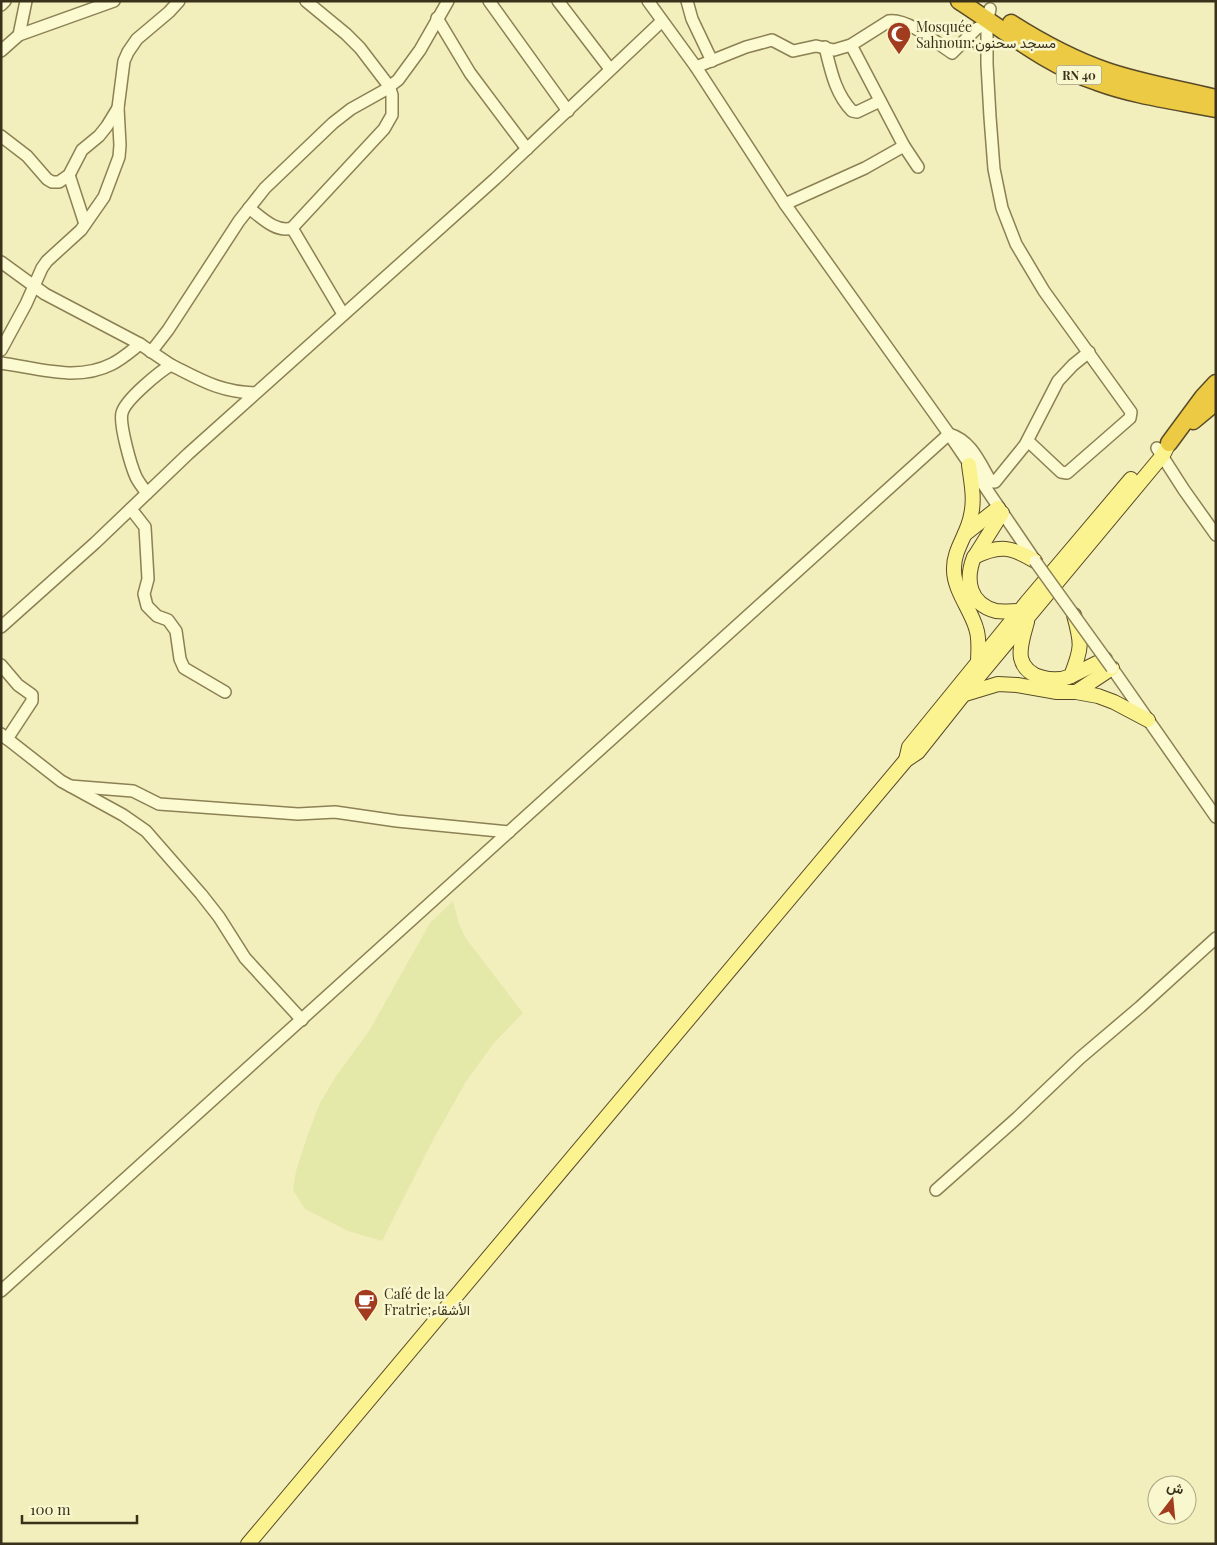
<svg xmlns="http://www.w3.org/2000/svg" width="1217" height="1545" viewBox="0 0 1217 1545" font-family="'Playfair Display',Vazirmatn,serif">
<style>
.farmland{fill:#e4e9aa}
.lines{fill:none;stroke-linecap:round;stroke-linejoin:round}
.minor-casing{stroke:#8c8054;stroke-width:14}
.major-casing{stroke:#594b29;stroke-width:16}
.highway-casing{stroke:#594b29;stroke-width:19}
.minor{stroke:#fcfad1;stroke-width:11}
.major{stroke:#fbf390;stroke-width:14}
.highway{stroke:#ecca43;stroke-width:16}
.minor-bridge-casing{stroke:#8c8054;stroke-width:14;stroke-linecap:butt}
.minor-bridge{stroke:#fcfad1;stroke-width:11}
.labels{text-anchor:middle;dominant-baseline:central;stroke-width:5;stroke-linejoin:round;paint-order:stroke}
.shield{fill:#f9f7ce;stroke:#736c51;stroke-width:1}
.shield-label{font-size:12px;font-weight:bold;fill:#3a311b}
.poi-label{font-size:14px;fill:#3a311b;stroke:#f9f7ce;text-anchor:start}
</style>
<rect width="100%" height="100%" fill="#f2efbd"/>
<path class="farmland" d="M453 901 459 924 465 937 523 1013 494 1043 467 1080 433 1140 382 1241 348 1231 305 1209 293 1190 296 1171 309 1131 320 1103 336 1076 369 1031 430 923Z"/>
<g class="lines">
<defs>
<g id="minor">
<path d="M489 1 568 111"/>
<path d="M558 1 610 69"/>
<path d="M648 1 696 67 785 204 949 434 1034 559"/>
<path d="M687 1 692 19 712 61"/>
<path d="M1 5 5 1"/>
<path d="M990 9 987 23V64L990 117 994 169 1002 208 1016 244 1044 291 1131 412 1130 418 1067 473 1061 472 1028 441"/>
<path d="M437 18 470 73 527 149"/>
<path d="M19 35 26 1"/>
<path d="M851 45 904 146 918 167"/>
<path d="M825 47C831 71 835 93 852 111L857 112 880 101"/>
<path d="M1 51 19 35 114 1"/>
<path d="M696 67 746 47 772 40 793 51 816 46 834 50 851 45 889 21C907 18 937 43 952 53L976 29 987 23"/>
<path d="M1 136 27 156 47 179 52 182H59L69 175 82 150 99 136 107 126 118 108"/>
<path d="M69 175 85 224"/>
<path d="M785 204 865 168 904 146"/>
<path d="M249 208C261 217 276 233 292 228L384 129 392 115V95L389 86 360 48 346 34 306 1"/>
<path d="M292 228 343 314"/>
<path d="M1 262 45 294 140 344 171 365"/>
<path d="M1 350 26 304 42 268 47 261 81 230 104 197 119 157 120 145 118 108 124 61 128 52 137 39 169 12 179 1"/>
<path d="M151 352 168 330 239 221 265 188 333 123 351 109 385 90 398 80 420 50 448 1"/>
<path d="M1 363C37 368 77 382 112 364 122 359 131 351 140 344"/>
<path d="M1157 448 1184 490 1216 535"/>
<path d="M147 493C143 488 139 483 136 477 131 466 119 424 122 413 125 400 159 372 171 365 201 380 220 392 255 393"/>
<path d="M131 509 145 527 148 579 144 594 147 606 157 616 168 620 176 631 180 659 184 668 225 692"/>
<path d="M1 627 95 543 188 454 495 179 662 21"/>
<path d="M1 665 18 685 32 695V701L7 739"/>
<path d="M1112 668 1216 817"/>
<path d="M1 734 61 781 123 815 146 831 201 894 219 917 245 958 302 1020"/>
<path d="M70 786 133 791 159 804 298 814 335 812 397 821 509 832"/>
<path d="M936 1190 1017 1118 1080 1058 1140 1007 1216 938"/>
<path d="M1 1291 949 434C971 440 980 463 991 482H995L1025 445 1058 381 1073 365 1089 352"/>
</g>
<g id="major">
<path d="M969 465C971 481 975 498 971 515 968 534 953 550 954 570 954 590 971 610 976 628 980 639 978 652 978 663"/>
<path d="M965 534 998 508"/>
<path d="M975 556 1002 513"/>
<path d="M1020 611C1012 611 1003 612 996 611 969 604 965 580 974 557 1000 544 1012 547 1035 561"/>
<path d="M1027 622C1024 633 1019 647 1021 658 1026 679 1055 683 1071 676 1082 648 1082 644 1074 615"/>
<path d="M1071 676 1105 659"/>
<path d="M1076 692 1112 668"/>
<path d="M965 694 998 684 1017 685 1057 692H1076L1098 696 1114 702 1148 720"/>
<path d="M906 760 909 747 1027 602 1131 479"/>
<path d="M248 1544 906 760 918 752 964 694 1163 455 1169 443"/>
</g>
<g id="highway">
<path d="M959 1C1003 29 1046 65 1097 82 1135 96 1176 101 1216 109"/>
<path d="M1011 23C1041 42 1072 59 1107 71 1142 83 1180 89 1216 98"/>
<path d="M1193 421 1216 402"/>
<path d="M1169 443 1203 397 1216 383"/>
</g>
</defs>
<use href="#minor" class="minor-casing"/>
<use href="#major" class="major-casing"/>
<use href="#highway" class="highway-casing"/>
<use href="#minor" class="minor"/>
<use href="#major" class="major"/>
<use href="#highway" class="highway"/>
<defs>
<path id="minor-bridge" d="M1035 561 1112 668"/>
</defs>
<use href="#minor-bridge" class="minor-bridge-casing"/>
<use href="#minor-bridge" class="minor-bridge"/>
</g>
<defs>
<symbol id="mosque-pin" viewBox="-11 -11 22 30"><path d="M0 17L-7.5 6A9.5 9.5 0 1 1 7.5 6Z" fill="#a23c1e" stroke="#f9f7ce"/><path d="M3.5-4.9A6 6 0 1 0 3.5 4.9A5 5 0 1 1 3.5-4.9Z" fill="#fff"/></symbol>
<symbol id="cafe-pin" viewBox="-11 -11 22 30"><path d="M0 17L-7.5 6A9.5 9.5 0 1 1 7.5 6Z" fill="#a23c1e" stroke="#f9f7ce"/><path d="M-5.5-4.5H6V0H3Q3 3.5 0 3.5H-2.5Q-5.5 3.5-5.5 0ZM3-3.2v2h1.7v-2ZM-6 4.5H4V6H-6Z" fill="#fff"/></symbol>
</defs>
<g fill-rule="evenodd">
<use href="#mosque-pin" x="885" y="20" width="28" height="38"/>
<use href="#cafe-pin" x="352" y="1287" width="28" height="38"/>
</g>
<g class="labels">
<rect class="shield" x="1056.5" y="65.5" width="45" height="19" rx="4"/>
<g class="shield-label">
<text x="1079" y="75">RN 40</text>
</g>
<g class="poi-label">
<text x="916" y="26">Mosquée<tspan x="916" dy="16">Sahnoun;مسجد سحنون</tspan></text>
<text x="384" y="1293">Café de la<tspan x="384" dy="16">Fratrie;الأشقاء</tspan></text>
</g>
</g>
<rect width="1217" height="1545" fill="none" stroke="#3a311b" stroke-width="5"/>
<g transform="translate(1172 1500) rotate(16)"><circle r="24" fill="#f9f7ce" stroke="#ada886"/>
<path d="M0-4L9 19L0 12L-9 19Z" fill="#a23c1e"/>
<text y="-8" font-size="14" font-weight="bold" text-anchor="middle" fill="#3a311b">ش</text>
</g>
<path d="M22 1515v8h115v-8" fill="none" stroke="#3a311b" stroke-width="2.5"/>
<text x="30" y="1515" font-size="15" fill="#3a311b" stroke="#f9f7ce" stroke-width="4" paint-order="stroke">100 m</text>
</svg>
